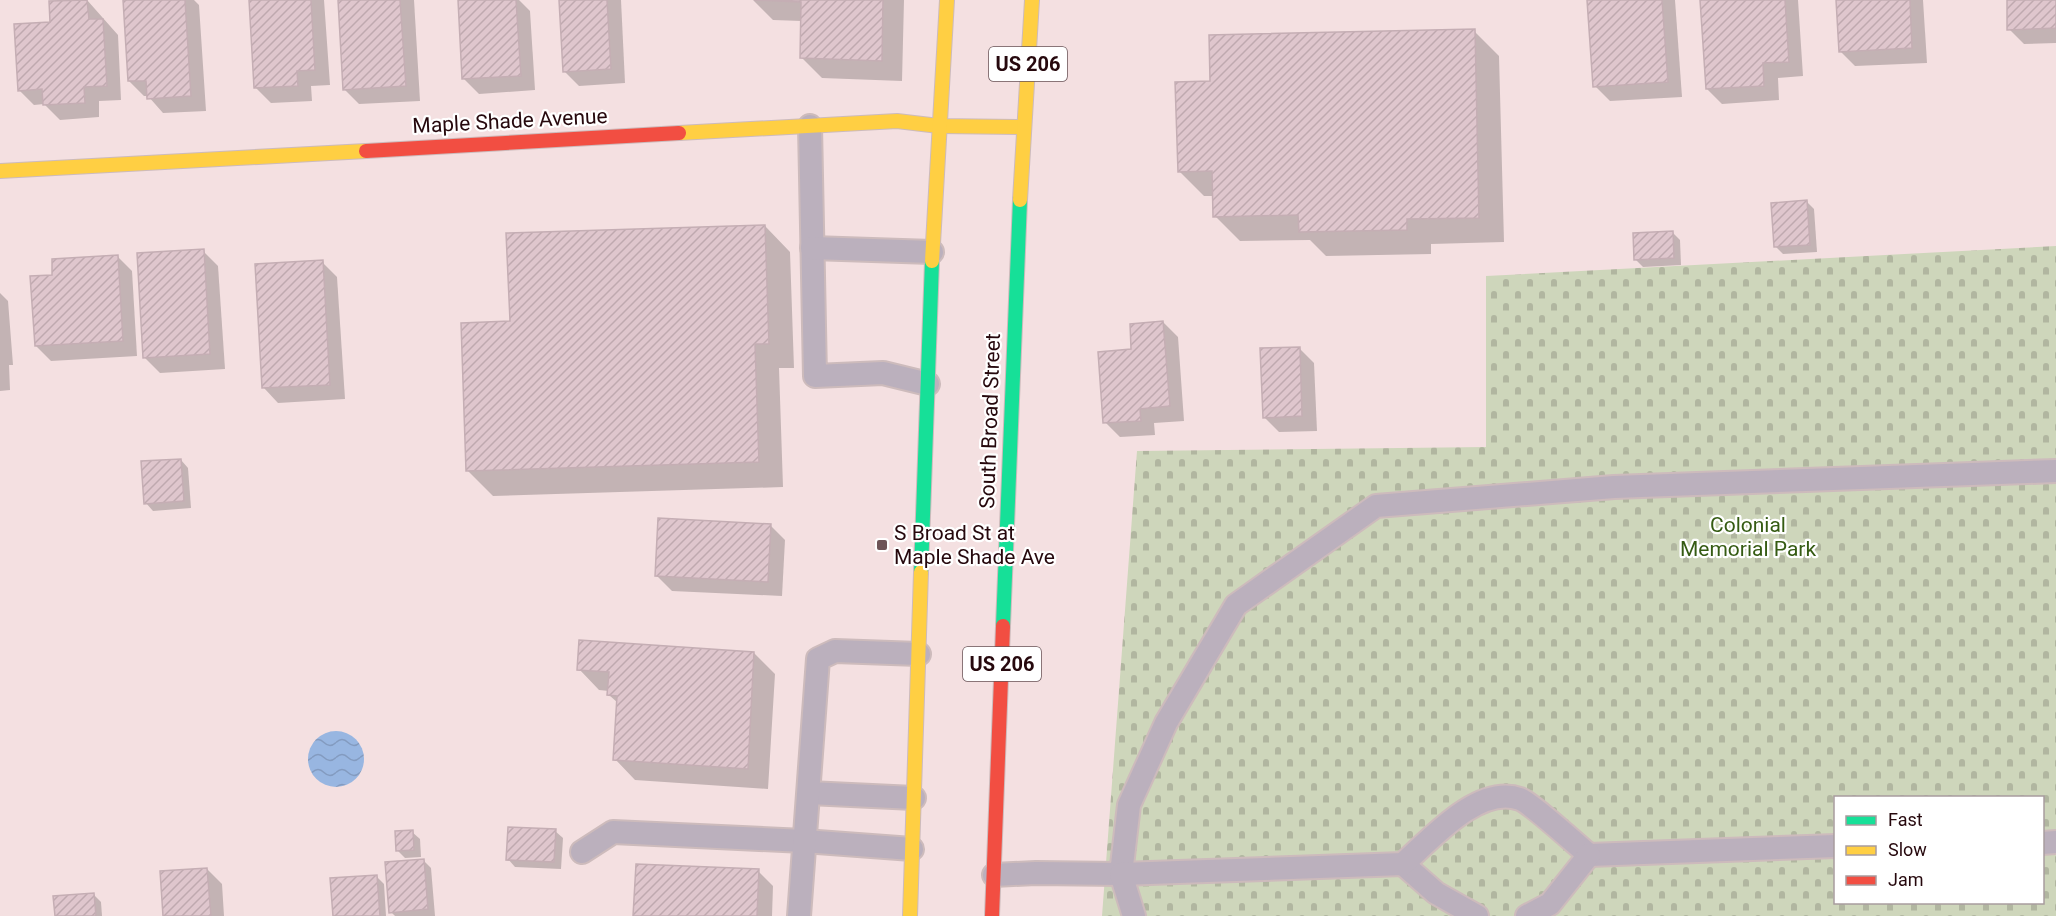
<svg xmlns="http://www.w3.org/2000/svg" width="2056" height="916" viewBox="0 0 2056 916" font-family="Roboto,sans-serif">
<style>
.cemetery{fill:url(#cemetery-stones);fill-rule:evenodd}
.water{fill:url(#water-waves)}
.shadow{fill:#0003}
.building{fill:url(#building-hatch);stroke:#c5aeb4;stroke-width:1.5}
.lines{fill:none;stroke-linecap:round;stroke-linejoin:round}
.lane-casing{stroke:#cdbbbc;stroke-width:26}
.fast-casing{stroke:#cdbbbc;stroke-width:16}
.slow-casing{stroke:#cdbbbc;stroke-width:16}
.jam-casing{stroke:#cdbbbc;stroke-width:16}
.lane{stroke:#bbb0bd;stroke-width:22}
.fast{stroke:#16e098;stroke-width:14}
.slow{stroke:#ffcf43;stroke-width:14}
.jam{stroke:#f24e42;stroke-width:14}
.poi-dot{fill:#6e5457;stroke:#fff;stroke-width:2}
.labels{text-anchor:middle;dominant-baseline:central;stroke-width:4.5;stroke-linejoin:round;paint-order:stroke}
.shield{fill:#fff;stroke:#675256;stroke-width:1.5}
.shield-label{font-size:20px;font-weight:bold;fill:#26080d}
.street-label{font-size:21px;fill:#26080d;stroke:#fff}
.park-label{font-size:21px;fill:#355b13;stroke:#fff}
.poi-label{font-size:21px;fill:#26080d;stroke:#fff;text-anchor:start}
</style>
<defs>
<pattern id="cemetery-stones" width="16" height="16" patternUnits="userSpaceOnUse" patternTransform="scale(1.5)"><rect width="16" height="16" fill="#ced6bb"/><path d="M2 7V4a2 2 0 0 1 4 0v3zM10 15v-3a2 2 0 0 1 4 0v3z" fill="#b1b6a0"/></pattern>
<pattern id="water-waves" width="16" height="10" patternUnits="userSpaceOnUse" patternTransform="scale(1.5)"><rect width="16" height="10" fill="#98b6e1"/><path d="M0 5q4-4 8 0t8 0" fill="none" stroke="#839bc0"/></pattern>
<pattern id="building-hatch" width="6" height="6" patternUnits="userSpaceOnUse" patternTransform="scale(1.5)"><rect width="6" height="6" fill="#dfc6cd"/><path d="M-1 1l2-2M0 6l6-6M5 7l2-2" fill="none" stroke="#bfa9af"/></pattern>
</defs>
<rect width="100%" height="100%" fill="#f4e0e1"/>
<path class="cemetery" d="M2056 246V916H1102L1137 451 1486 447V276ZM1836 798H2042V902H1836Z"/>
<circle class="water" cx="336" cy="759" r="28"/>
<g class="shadow">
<path d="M87 0 118 35 121 100 99 101V117L60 120 44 104 34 105 19 90 52 23Z"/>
<path d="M124 0H194L199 5 206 111 163 113 148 96H144L129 81Z"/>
<path d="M251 0H324L330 85 311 86 312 101 271 103 256 88Z"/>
<path d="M339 0H414L420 101 359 104 344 89Z"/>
<path d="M459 0H519L530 11 535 90 479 94 464 79Z"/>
<path d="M560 0H621L625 83 579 86 564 71Z"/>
<path d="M753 0H904L902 81 822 78 801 57 802 21 773 20Z"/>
<path d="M1589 0H1675L1682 97 1610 101 1595 86Z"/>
<path d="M1702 0H1798L1803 76 1778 78 1779 100 1722 104 1707 89Z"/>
<path d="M1837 0H1923L1927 63 1855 66 1840 51Z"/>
<path d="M2008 0H2056V43L2024 44 2009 29Z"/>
<path d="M1474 31 1499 56 1504 242 1431 244V254L1326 256 1310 240 1240 241 1215 216 1214 196H1204L1179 171 1211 83Z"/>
<path d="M1806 201 1814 209 1817 252 1783 254 1776 247Z"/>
<path d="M765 226 790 252 794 368H779L783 487 493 496 468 471Z"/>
<path d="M1672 232 1680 240 1681 265 1643 267 1635 259Z"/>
<path d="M203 251 218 266 225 369 160 373 145 358Z"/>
<path d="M117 256 132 271 137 356 51 361 36 346 54 277Z"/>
<path d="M322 262 337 277 345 399 278 403 264 388Z"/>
<path d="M0 293 8 301 13 365H9L10 390 0 391Z"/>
<path d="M1163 322 1178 337 1184 421 1154 423 1155 435 1120 437 1105 422 1133 351Z"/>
<path d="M1299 348 1314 363 1317 431 1279 432 1264 417Z"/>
<path d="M181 460 188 468 191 508 153 511 146 503Z"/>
<path d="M770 525 785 540 782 596 672 591 657 576Z"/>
<path d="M754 653 775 674 768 789 635 780 615 759 618 703 609 695V691L599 690 579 669Z"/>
<path d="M555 831 563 838 561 869 515 867 508 859Z"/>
<path d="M412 832 420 839 421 857 405 858 398 851Z"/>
<path d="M424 861 431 868 435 916H395L391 912Z"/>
<path d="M207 869 222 884 224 916H164Z"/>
<path d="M758 871 773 886 772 916H635Z"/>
<path d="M377 877 384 884 386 916H334Z"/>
<path d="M94 895 101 902 102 916H56Z"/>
</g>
<g class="building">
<path d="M87 0 89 19H103L107 86 84 87 85 103 43 105 42 89 18 91 14 24 50 22 49 1Z"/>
<path d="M123 0H185L191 96 147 99 146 81H128Z"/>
<path d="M249 0H311L315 70 297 71 298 86 254 88Z"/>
<path d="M338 0H400L406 86 343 90Z"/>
<path d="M458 0H516L521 76 462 79Z"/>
<path d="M559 0H607L611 69 563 72Z"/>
<path d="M754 0H883L882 61 800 58 801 2Z"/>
<path d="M1587 0H1662L1668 82 1593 87Z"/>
<path d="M1700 0H1785L1789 62 1763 63 1764 86 1706 89Z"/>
<path d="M1836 0H1910L1912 48 1839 52Z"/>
<path d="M2007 0H2056V28L2007 30Z"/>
<path d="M1475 29 1479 218 1407 219V230L1299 232 1298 215 1213 217 1212 171 1178 172 1175 82 1210 81 1209 35Z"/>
<path d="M1807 200 1810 245 1774 247 1771 203Z"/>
<path d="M765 225 769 344H755L759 462 466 471 461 323 510 321 506 233Z"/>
<path d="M1673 231 1674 258 1634 260 1633 233Z"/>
<path d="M204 249 210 354 143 358 137 253Z"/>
<path d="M118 255 123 341 35 346 30 276 52 275V259Z"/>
<path d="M323 260 330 385 262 388 255 264Z"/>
<path d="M1163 321 1170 406 1140 409 1141 421 1103 423 1098 352 1131 349 1130 324Z"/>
<path d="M1300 347 1302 416 1263 418 1260 348Z"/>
<path d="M181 459 184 501 144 504 141 461Z"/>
<path d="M658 518 771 524 768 582 655 576Z"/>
<path d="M579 640 754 652 748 769 613 760 617 696 607 695 609 672 577 670Z"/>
<path d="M508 827 556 829 554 862 506 860Z"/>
<path d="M413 830 414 850 396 851 395 831Z"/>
<path d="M424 859 428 909 389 913 385 862Z"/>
<path d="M636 864 759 869 757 916H633Z"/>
<path d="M207 868 211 916H163L160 871Z"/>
<path d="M377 875 380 916H333L330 878Z"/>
<path d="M94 893 96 916H55L53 896Z"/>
</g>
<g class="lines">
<defs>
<g id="lane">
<path d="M810 126 815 376 883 373 928 384"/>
<path d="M812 248 932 252"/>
<path d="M809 793 914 798"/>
<path d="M2042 843 2056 842"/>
<path d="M582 852 613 832 804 841 912 849"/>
<path d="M1403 864 1436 893 1477 916"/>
<path d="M994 875 1036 873 1121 874 1129 805 1166 723 1236 605 1376 506 1614 487 2056 471"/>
<path d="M799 916 818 659 835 651 919 654"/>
<path d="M1134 916 1121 874 1403 864C1431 839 1479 784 1520 799 1531 803 1577 845 1589 855L1836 846"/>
<path d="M1527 916 1550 904 1589 855"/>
</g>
<g id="fast">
<path d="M921 572 932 261"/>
<path d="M1003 626 1020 200"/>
</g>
<g id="slow">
<path d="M679 133 897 121 939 126 1023 127"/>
<path d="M0 171 366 151"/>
<path d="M1020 200 1032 0"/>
<path d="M932 261 947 0"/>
<path d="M910 916 921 572"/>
</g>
<g id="jam">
<path d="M366 151 679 133"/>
<path d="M992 916 1003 626"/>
</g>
</defs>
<use href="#lane" class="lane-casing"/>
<use href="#fast" class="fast-casing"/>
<use href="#slow" class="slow-casing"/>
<use href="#jam" class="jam-casing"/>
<use href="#lane" class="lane"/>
<use href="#fast" class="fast"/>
<use href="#slow" class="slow"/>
<use href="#jam" class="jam"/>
</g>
<rect class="poi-dot" x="876" y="539" width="12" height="12" rx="3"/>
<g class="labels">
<g class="shield">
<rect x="989" y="47" width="78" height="34" rx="4.5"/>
<rect x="963" y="647" width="78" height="34" rx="4.5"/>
</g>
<g class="shield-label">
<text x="1028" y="64">US 206</text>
<text x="1002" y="664">US 206</text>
</g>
<g class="street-label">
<text transform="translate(510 121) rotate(-3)">Maple Shade Avenue</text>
<text transform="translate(990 421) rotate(-88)">South Broad Street</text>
</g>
<g class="park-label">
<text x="1748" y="525">Colonial<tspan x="1748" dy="24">Memorial Park</tspan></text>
</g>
<g class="poi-label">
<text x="894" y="533">S Broad St at<tspan x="894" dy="24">Maple Shade Ave</tspan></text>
</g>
</g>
<rect x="1834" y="796" width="210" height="108" fill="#ffffff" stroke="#a89c9e" stroke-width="1.5"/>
<rect x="1846" y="816" width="30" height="9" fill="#16e098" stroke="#a89c9e" stroke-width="1.5"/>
<text x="1888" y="826" font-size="18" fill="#26080d">Fast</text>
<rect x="1846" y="846" width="30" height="9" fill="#ffcf43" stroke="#a89c9e" stroke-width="1.5"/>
<text x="1888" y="856" font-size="18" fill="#26080d">Slow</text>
<rect x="1846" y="876" width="30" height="9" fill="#f24e42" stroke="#a89c9e" stroke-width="1.5"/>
<text x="1888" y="886" font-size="18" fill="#26080d">Jam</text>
</svg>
